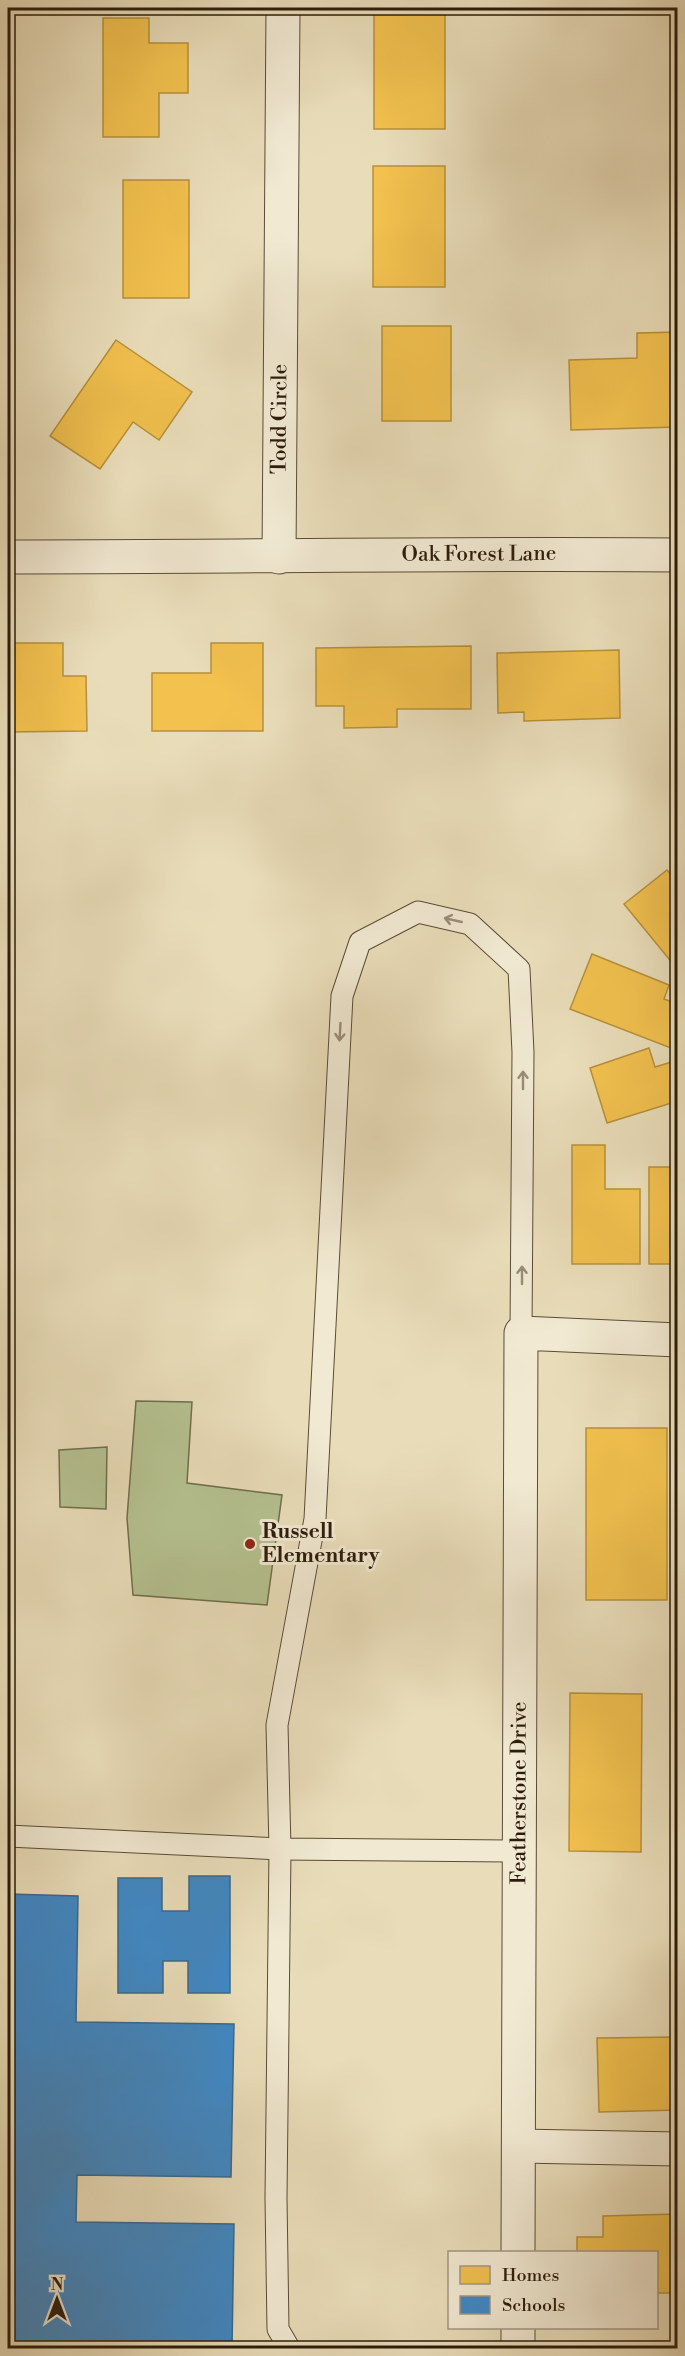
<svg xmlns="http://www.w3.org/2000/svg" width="685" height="2356" viewBox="0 0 685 2356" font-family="'Libre Bodoni',serif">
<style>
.green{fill:#b5c190;stroke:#706e4e;stroke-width:1.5}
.homes{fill:#f2c14e;stroke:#b6903a;stroke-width:1.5}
.schools{fill:#3f88c5;stroke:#39688d;stroke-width:1.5}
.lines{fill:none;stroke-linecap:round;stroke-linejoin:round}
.service-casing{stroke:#5a4c36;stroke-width:23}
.minor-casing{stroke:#5a4c36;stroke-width:35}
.service{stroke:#f1e9d2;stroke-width:21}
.minor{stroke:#f1e9d2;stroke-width:33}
.oneway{stroke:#988d78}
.poi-dot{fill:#8f2418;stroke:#f1e9d2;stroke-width:2}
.labels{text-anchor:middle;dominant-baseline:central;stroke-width:6;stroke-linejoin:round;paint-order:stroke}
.street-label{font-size:21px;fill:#2b1c0b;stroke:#f1e9d2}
.poi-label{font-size:21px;font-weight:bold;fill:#2b1c0b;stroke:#f1e9d2;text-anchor:start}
</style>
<rect width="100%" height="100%" fill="#e9ddb9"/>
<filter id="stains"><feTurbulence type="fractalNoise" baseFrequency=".00333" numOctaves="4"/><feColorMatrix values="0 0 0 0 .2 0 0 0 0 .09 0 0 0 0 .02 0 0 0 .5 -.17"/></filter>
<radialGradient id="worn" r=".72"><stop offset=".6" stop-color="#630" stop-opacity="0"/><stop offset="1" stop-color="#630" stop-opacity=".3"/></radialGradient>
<g class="green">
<path d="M136 1401 192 1402 187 1483 282 1495 267 1605 133 1595 127 1518Z"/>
<path d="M107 1447 106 1509 60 1507 59 1450Z"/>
</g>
<g class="homes">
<path d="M597 8H678V9Z"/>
<rect x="374" y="11" width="71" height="118"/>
<path d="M103 18H149V43H188V93H159V137H103Z"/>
<rect x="373" y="166" width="72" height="121"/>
<rect x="123" y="180" width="66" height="118"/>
<rect x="382" y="326" width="69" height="95"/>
<path d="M678 332V427L571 430 569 360 637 358V333Z"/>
<path d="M116 340 192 392 159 440 133 422 100 469 50 436Z"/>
<path d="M14 643H63V676H86L87 731 8 732V677H14Z"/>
<path d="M211 643H263V731H152V673H211Z"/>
<path d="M471 646V709H397V727L344 728V706H316V648Z"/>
<path d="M619 650 620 718 524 721V712L498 713 497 653Z"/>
<rect x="675" y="657" width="3" height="55"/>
<path d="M667 870 678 883V970L624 904Z"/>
<path d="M592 954 669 985 664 999 678 1004 676 1050 570 1009Z"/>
<path d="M649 1048 655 1067 678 1060V1101L607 1123 590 1068Z"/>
<path d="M572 1145H605V1189H640V1264H572Z"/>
<rect x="649" y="1167" width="29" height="97"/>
<rect x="586" y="1428" width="81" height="172"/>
<path d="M570 1693 642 1694 641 1852 569 1851Z"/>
<path d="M678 2037V2110L599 2112 597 2038Z"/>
<path d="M678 2214V2293H656V2252H577V2237H603V2216Z"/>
<path d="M667 2341V2348H592V2342Z"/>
</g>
<g class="schools">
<path d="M189 1876H230V1993H188V1961H163V1993H118V1878H162V1911H189Z"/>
<path d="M8 1894 78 1896 76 2022 234 2024 231 2177 77 2175 76 2222 234 2224 232 2348H8Z"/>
</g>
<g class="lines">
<defs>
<g id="service">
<path d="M8 1836 280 1849 520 1851"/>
<path d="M289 2348 278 2329 276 2198 280 1849 277 1725 315 1519 342 996 360 942 418 912 470 924 519 969 523 1052 521 1333"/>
</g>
<g id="minor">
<path id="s1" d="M8 557C231 557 454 553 678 555"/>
<path id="s2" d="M279 557 283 8"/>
<path d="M519 2146 678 2149"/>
<path id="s3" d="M518 2252 521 1333 678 1340"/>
<path d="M518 2348V2328"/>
</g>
</defs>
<use href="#service" class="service-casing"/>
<use href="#minor" class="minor-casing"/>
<use href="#service" class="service"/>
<use href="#minor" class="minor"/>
</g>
<defs><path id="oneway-shaft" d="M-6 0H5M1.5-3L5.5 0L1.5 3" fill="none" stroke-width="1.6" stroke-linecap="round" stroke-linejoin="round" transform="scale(1.5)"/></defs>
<g class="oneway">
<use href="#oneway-shaft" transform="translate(453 920) rotate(-167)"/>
<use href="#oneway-shaft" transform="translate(340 1032) rotate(93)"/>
<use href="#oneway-shaft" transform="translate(523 1080) rotate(-90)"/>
<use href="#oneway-shaft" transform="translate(522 1275) rotate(-90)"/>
</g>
<circle class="poi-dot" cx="250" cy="1544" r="6"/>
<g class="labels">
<g class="street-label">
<text stroke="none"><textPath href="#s2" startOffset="138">Todd Circle</textPath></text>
<text stroke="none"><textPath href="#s1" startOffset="471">Oak Forest Lane</textPath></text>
<text stroke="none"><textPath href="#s3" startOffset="459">Featherstone Drive</textPath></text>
</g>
<g class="poi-label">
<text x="262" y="1532">Russell<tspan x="262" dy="24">Elementary</tspan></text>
</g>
</g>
<rect width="685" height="2356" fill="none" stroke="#e9ddb9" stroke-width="30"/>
<rect x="9" y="9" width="667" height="2338" fill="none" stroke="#2b1c0b" stroke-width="3"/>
<rect x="15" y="15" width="655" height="2326" fill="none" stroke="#2b1c0b" stroke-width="1.5"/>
<rect x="448" y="2251" width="210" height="78" fill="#f1e9d2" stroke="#a29782" stroke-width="1.5"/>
<rect x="460" y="2266" width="30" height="18" fill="#f2c14e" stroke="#a29782" stroke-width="1.5"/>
<text x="502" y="2281" font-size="18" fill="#2b1c0b">Homes</text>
<rect x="460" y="2296" width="30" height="18" fill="#3f88c5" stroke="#a29782" stroke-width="1.5"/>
<text x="502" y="2311" font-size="18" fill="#2b1c0b">Schools</text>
<g transform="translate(57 2299)" stroke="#f1e9d2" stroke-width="4.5" paint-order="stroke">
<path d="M0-4.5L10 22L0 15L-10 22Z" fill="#2b1c0b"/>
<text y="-9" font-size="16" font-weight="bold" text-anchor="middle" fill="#2b1c0b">N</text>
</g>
<rect width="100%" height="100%" filter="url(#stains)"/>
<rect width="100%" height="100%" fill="url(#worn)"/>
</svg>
